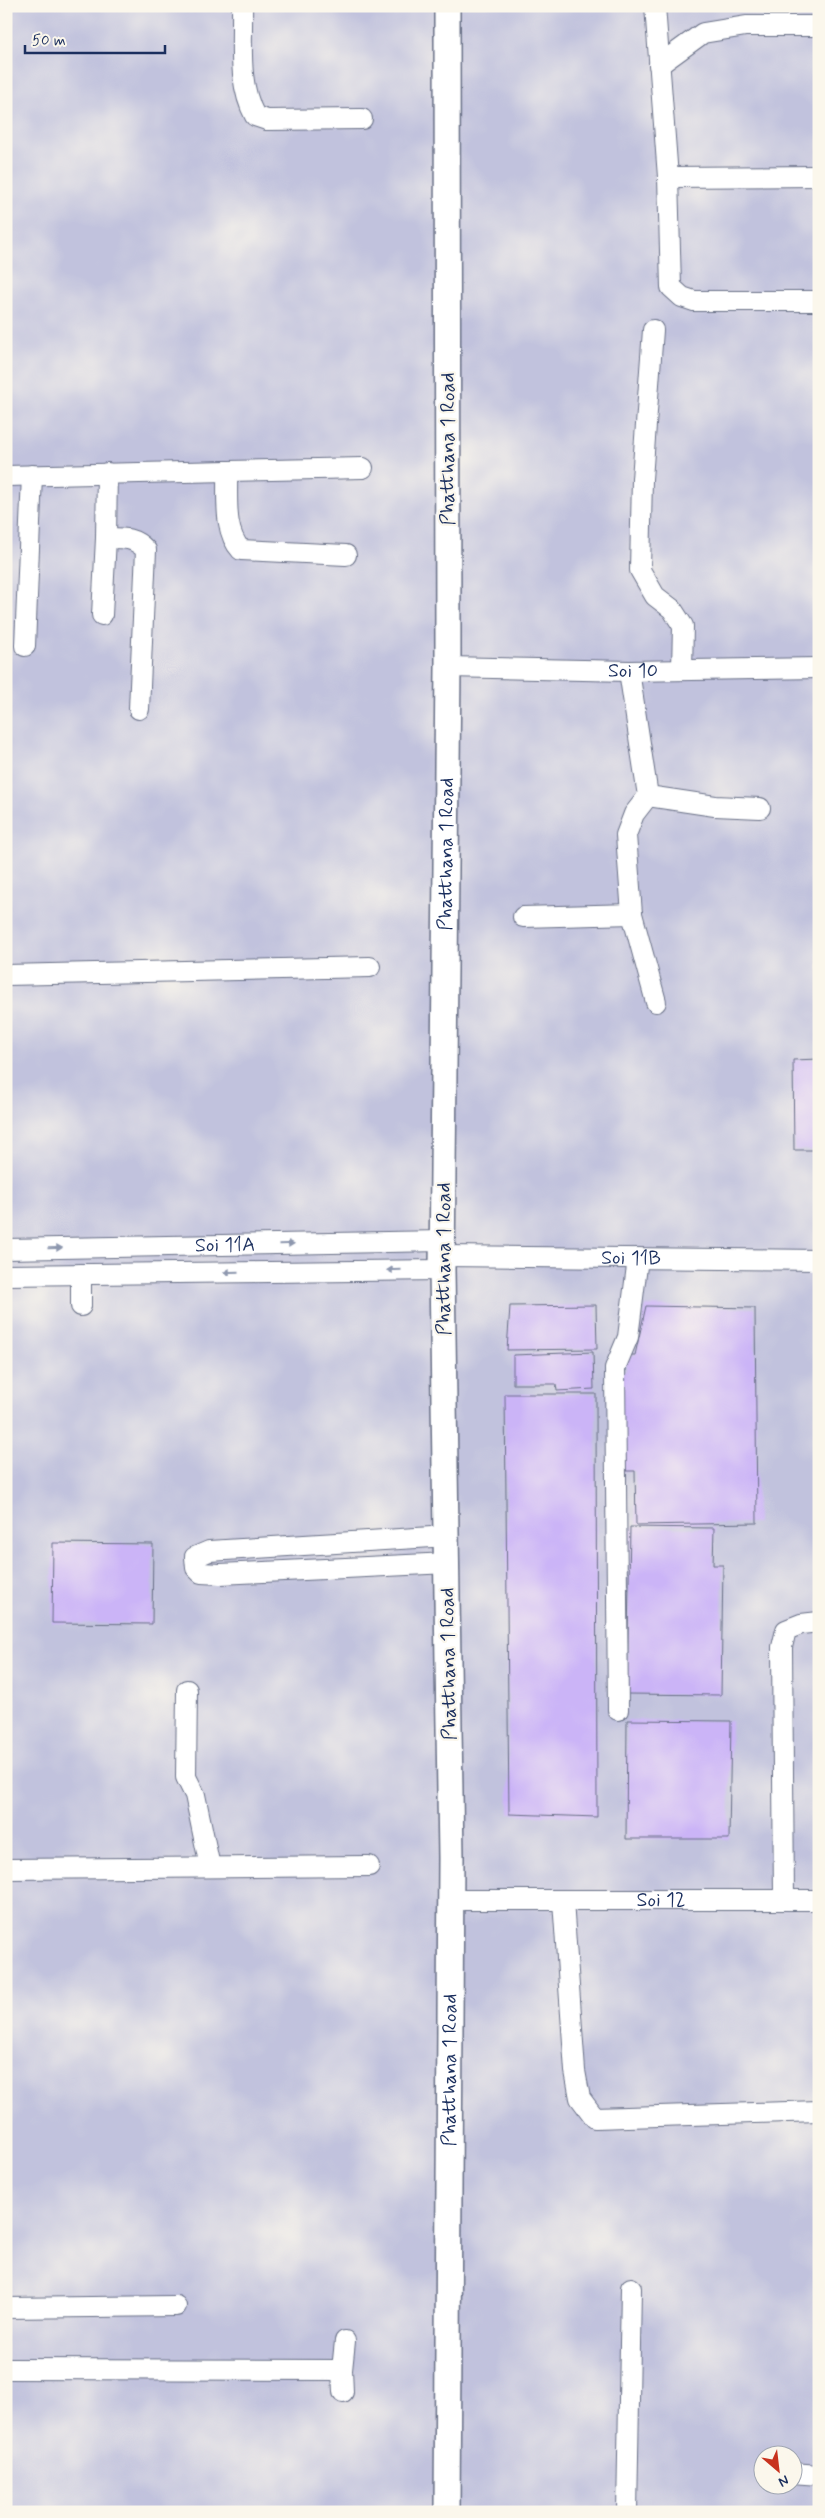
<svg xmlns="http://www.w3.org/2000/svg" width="825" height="2518" viewBox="0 0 825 2518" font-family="Mynerve,sans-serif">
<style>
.industrial{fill:#c1c2dd;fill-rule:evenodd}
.building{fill:#cbb4f7}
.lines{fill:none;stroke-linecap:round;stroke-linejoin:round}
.minor-casing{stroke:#686f86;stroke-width:22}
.major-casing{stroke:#686f86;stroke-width:28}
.minor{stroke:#fff;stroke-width:20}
.major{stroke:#fff;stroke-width:25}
.oneway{fill:#8d97ae}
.labels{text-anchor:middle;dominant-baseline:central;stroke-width:4.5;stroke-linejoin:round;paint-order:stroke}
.street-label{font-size:20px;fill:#1b2f5e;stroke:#fbf7ec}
</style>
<rect width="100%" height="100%" fill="#fbf7ec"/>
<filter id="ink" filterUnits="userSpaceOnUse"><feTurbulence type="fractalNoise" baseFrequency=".02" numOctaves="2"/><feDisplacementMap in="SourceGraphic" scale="10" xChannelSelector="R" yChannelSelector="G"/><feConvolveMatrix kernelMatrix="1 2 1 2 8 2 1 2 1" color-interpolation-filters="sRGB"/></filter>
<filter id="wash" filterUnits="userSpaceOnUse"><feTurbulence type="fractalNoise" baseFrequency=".0096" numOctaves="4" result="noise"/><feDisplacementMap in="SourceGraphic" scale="20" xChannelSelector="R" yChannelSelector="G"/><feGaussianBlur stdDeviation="1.12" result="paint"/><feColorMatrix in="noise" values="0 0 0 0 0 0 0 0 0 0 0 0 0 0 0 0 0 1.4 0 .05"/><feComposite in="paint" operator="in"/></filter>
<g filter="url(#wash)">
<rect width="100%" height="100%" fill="#f7e7d1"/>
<path class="industrial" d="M6 6H819V2512H6ZM762 2456H792V2486H762Z"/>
<g id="blocks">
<g class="building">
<path d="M819 1059V1150H794L793 1060Z"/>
<path d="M596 1305 597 1349 507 1350 510 1306Z"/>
<path d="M646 1306 755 1308 757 1523 636 1525 635 1471H620L619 1373 626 1371V1355H635Z"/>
<path d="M593 1352 594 1389 557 1391 556 1384H513V1355Z"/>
<path d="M505 1394H596L597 1817 509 1814Z"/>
<path d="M630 1527 714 1528 713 1565H723L721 1695 627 1694Z"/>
<path d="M53 1543 153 1544 152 1624 52 1623Z"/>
<path d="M627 1720 731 1721 729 1839H626Z"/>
</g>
</g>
</g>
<g filter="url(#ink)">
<use href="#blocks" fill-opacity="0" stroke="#686f86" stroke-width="1"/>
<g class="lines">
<defs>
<g id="minor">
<path d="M242 6C243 42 237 83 255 116L267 120 362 119"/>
<path d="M655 6 668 177 671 287 682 297 694 301H819"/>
<path d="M659 65 703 33 746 26H819"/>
<path d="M668 177 819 176"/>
<path d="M653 330 642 479 640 570 655 596 672 609 683 626 682 669"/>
<path d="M227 471C228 496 223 531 241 550L346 555"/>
<path d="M6 476 363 468"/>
<path d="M106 538C123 538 134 537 146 550L139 709"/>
<path d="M102 615 106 538 107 473"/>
<path d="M25 646 32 475"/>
<path id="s1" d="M448 667 629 671 819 668"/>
<path d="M629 671 648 796 715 806 760 808"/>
<path d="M648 796 634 814 626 835 632 914 656 1002"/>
<path d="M523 917 632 914"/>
<path d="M6 975 370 967"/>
<path id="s2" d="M6 1249 443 1241"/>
<path id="s3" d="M443 1256 819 1260"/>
<path d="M6 1275 442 1270"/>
<path d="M81 1306V1274"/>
<path d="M448 1536 209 1551 195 1557 196 1568 201 1573 220 1574 448 1563"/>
<path d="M187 1690 186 1777 195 1795 210 1867"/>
<path d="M618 1710 615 1368 628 1337 638 1258"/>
<path d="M6 1869 369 1866"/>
<path id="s4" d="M449 1900H819"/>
<path d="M784 1900 782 1647 786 1630 801 1624 819 1622"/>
<path d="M563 1901 575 2071 580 2098 595 2118 819 2111"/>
<path d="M6 2308 176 2306"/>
<path d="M6 2369 342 2370 345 2341"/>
<path d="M342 2370 343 2392"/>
<path d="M792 2473 819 2475"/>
<path d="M627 2512 631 2288"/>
</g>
<g id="major">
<path id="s5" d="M447 2512 451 1858 442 1270 448 667 447 6"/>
</g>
</defs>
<use href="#minor" class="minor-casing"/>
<use href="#major" class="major-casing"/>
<use href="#minor" class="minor"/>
<use href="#major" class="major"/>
</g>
<defs><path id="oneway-solid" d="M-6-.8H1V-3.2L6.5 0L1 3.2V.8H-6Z" transform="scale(1.25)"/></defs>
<g class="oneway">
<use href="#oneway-solid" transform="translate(287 1244) rotate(-1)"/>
<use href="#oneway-solid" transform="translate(55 1248) rotate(-1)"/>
<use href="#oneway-solid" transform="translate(394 1270) rotate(179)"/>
<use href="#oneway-solid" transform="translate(231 1272) rotate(179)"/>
</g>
</g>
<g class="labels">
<g class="street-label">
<text transform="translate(448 449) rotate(-90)">Phatthana 1 Road</text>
<text stroke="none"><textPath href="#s1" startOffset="185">Soi 10</textPath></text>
<text stroke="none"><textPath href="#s5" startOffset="1658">Phatthana 1 Road</textPath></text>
<text stroke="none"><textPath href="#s2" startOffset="219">Soi 11A</textPath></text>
<text stroke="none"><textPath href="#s3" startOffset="188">Soi 11B</textPath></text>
<text transform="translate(444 1259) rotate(-90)">Phatthana 1 Road</text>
<text transform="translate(449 1664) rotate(-91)">Phatthana 1 Road</text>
<text stroke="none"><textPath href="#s4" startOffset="212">Soi 12</textPath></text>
<text stroke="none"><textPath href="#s5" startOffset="442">Phatthana 1 Road</textPath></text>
</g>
</g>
<rect width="825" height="2518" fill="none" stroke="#fbf7ec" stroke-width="25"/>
<g transform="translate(778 2470) rotate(152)"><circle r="24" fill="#fbf7ec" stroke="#a1a7b3"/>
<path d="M0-4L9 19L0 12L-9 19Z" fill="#c8321e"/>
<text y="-8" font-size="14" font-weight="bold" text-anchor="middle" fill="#1b2f5e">N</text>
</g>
<path d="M25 45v8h140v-8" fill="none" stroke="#1b2f5e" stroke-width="2.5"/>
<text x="32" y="45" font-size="15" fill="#1b2f5e" stroke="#fbf7ec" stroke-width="4" paint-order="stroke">50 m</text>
</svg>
